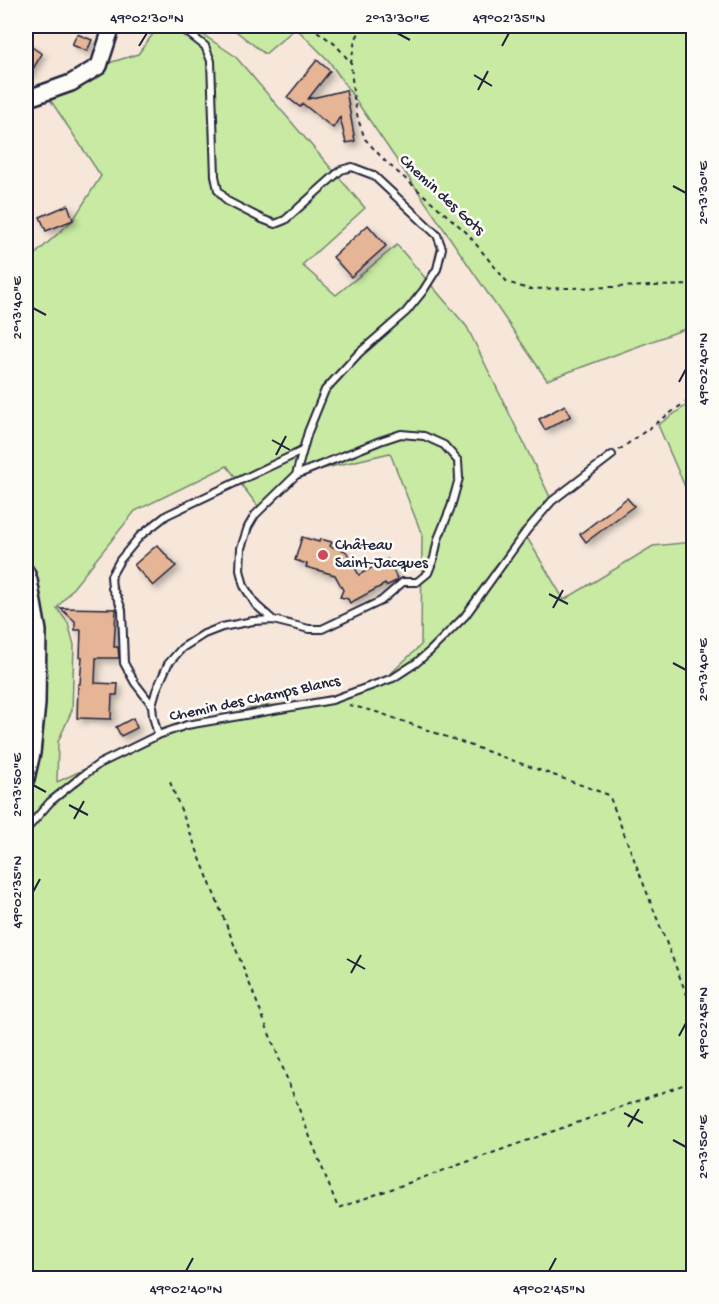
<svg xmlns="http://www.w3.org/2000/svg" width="719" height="1304" viewBox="0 0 719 1304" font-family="'Gochi Hand',sans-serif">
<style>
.green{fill:#c8eaa3;stroke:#75866f;stroke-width:1.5;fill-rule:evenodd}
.building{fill:#e5b596;stroke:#22223b;stroke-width:1.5;filter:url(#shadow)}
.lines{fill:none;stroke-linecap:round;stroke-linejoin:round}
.service-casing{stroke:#22223b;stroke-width:10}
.tertiary-casing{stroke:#22223b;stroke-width:20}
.path{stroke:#22223b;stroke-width:2;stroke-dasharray:4.5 4.5;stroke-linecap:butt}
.service{stroke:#fdfcf7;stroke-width:6}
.tertiary{stroke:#fdfcf7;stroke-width:15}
.ticks{fill:none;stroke:#22223b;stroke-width:2}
.poi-dot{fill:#d1495b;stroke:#fdfcf7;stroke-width:2}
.labels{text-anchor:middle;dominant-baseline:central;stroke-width:5;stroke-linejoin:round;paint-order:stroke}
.street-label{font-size:16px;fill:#22223b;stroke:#fdfcf7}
.poi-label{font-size:16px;fill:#22223b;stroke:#fdfcf7;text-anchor:start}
.neatline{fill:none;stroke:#22223b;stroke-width:2}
.ticks-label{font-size:15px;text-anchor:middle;fill:#22223b}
</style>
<defs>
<filter id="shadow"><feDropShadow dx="4" dy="4" stdDeviation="3" flood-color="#0004"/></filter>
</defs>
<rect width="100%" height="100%" fill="#f6e7da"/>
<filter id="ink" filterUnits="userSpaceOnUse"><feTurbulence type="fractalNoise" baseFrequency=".0167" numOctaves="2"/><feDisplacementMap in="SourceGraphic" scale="12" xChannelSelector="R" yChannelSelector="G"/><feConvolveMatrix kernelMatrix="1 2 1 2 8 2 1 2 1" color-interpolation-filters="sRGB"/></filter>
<g filter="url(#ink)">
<g class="green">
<path d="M159 26H190L235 56 365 208 302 265 336 295 397 245 467 327 552 501 491 571 525 534 564 600 653 546 693 542V1278H26V259L33 256 73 220 101 176 45 92 99 66 138 54ZM390 453 422 535 421 645 389 675 332 700 312 704 255 706 216 720 158 735 57 782 58 742 72 710 74 645 68 623 57 608 135 511 227 466 261 510 296 475Z"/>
<path d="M230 26H693V326L547 380 329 61 296 28 265 54 232 28Z"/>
<path d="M693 401V505L658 425Z"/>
</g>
<g class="building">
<path d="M77 34 92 40 87 51 72 45Z"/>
<path d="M26 43 42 54 26 80Z"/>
<path d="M317 60 330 71 308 99 346 90 355 141 346 143 340 117 333 128 303 104 300 107 287 97Z"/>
<path d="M68 205 73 220 46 231 40 217Z"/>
<path d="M368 225 386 246 351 277 333 257Z"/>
<path d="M565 405 571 416 545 430 539 419Z"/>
<path d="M627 498 634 506 586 542 580 534Z"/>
<path d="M302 537 319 542 320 539 332 542 330 546 346 551 359 575 387 559 398 580 386 586 385 584 350 603 348 599 340 597 343 590 335 575 306 567 307 564 295 560Z"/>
<path d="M157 545 176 566 153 586 134 565Z"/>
<path d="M60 608 116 609 114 647H118L119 658H96L95 683 118 684 117 695H112L111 719 77 718 78 684H80L82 657H80L81 630H75V621Z"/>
<path d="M133 718 137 728 121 736 116 727Z"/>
</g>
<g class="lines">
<defs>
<g id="service">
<path d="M179 26 205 46 211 61 215 176 218 190 227 201 262 219 275 224 285 220 341 170 352 167 373 175 437 235 442 248 437 269 423 291 406 312 359 353 325 390 308 432 296 475"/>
<path d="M152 705 135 683 124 663 122 610 118 599 112 588 111 576 120 560 140 536 167 515 302 451"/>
<path d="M158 735 153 716 152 705 156 691 168 664 182 648 204 634 222 627 253 621 273 620 309 629H322L381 601 403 582H417L428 573 434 558 438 539 451 507 459 478 458 461 444 445 424 436 401 434 380 441 296 475 255 515 248 527 241 548 240 570 244 586 256 605 273 620"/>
<path d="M26 830 50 802 81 777 99 764 158 735 187 725 332 700 393 678 416 663 430 651 465 616 527 530 552 501 612 455"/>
</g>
<g id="tertiary">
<path d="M26 99 71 83 99 66 112 26"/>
<path d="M26 572 29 580 38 631 37 704 32 753 26 779"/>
</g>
</defs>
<use href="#service" class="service-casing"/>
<use href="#tertiary" class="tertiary-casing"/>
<g class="path">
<path d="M310 26 336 45 351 63"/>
<path d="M363 26 355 40 351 63 353 93 358 119 365 139 385 161 466 232 507 282 528 289 694 285"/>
<path d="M619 450 694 396"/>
<path d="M349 705 380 713 609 795 686 993 694 1007"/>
<path d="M170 782 338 1208 694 1081"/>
</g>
<use href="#service" class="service"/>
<use href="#tertiary" class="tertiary"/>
</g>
</g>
<path class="ticks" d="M397 33 410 40M139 46 147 33M502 46 509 33M474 75 492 86M478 90 488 71M673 186 686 193M33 308 46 315M679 382 686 369M272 440 290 450M276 455 286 436M549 594 568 604M553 608 563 590M673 663 686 670M33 785 46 792M69 805 88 815M74 819 84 801M33 892 40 879M347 959 365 969M351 973 361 955M679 1036 686 1023M624 1113 643 1123M628 1127 639 1109M673 1140 686 1147M186 1271 193 1258M549 1271 556 1258"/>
<circle class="poi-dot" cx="323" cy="555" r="6"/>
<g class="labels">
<g class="street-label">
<text transform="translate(441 196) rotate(43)">Chemin des Gots</text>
<text transform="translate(255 700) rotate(-12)">Chemin des Champs Blancs</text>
</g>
<g class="poi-label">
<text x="335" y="546">Château<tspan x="335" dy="18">Saint-Jacques</tspan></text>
</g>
</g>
<rect width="719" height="1304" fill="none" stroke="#fdfcf7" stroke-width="66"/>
<rect x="33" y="33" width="653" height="1238" class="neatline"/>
<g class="ticks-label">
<text x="147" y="22">49°02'30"N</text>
<text x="397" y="22">2°13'30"E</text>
<text x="509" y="22">49°02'35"N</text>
<text transform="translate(702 193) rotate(-90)" y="5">2°13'30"E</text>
<text transform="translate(16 308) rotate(-90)" y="5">2°13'40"E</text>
<text transform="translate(702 369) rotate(-90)" y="5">49°02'40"N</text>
<text transform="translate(702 670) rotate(-90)" y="5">2°13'40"E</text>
<text transform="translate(16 785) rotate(-90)" y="5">2°13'50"E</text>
<text transform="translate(16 892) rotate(-90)" y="5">49°02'35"N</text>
<text transform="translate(702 1023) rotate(-90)" y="5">49°02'45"N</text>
<text transform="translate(702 1147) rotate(-90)" y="5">2°13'50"E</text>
<text x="186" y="1293">49°02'40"N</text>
<text x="549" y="1293">49°02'45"N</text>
</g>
</svg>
